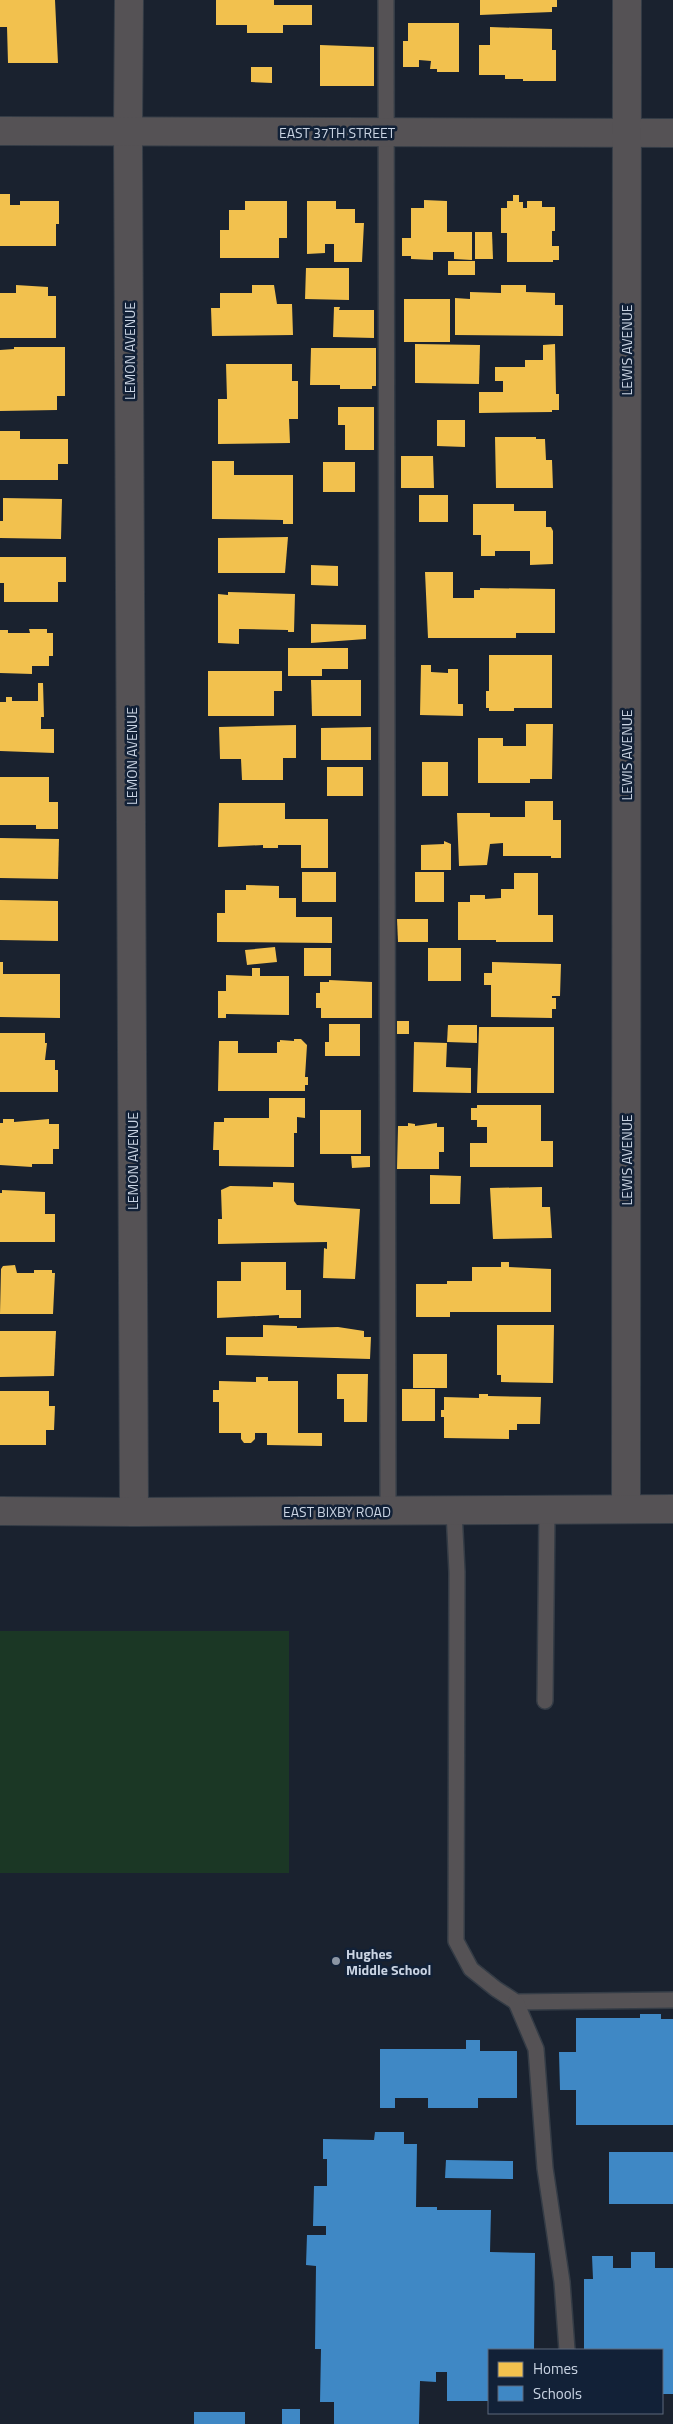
<svg xmlns="http://www.w3.org/2000/svg" width="673" height="2424" viewBox="0 0 673 2424" font-family="'Titillium Web',sans-serif">
<style>
.green{fill:#1b3725}
.homes{fill:#f2c14e}
.schools{fill:#3f88c5}
.lines{fill:none;stroke-linecap:round;stroke-linejoin:round}
.service-casing{stroke:#343c46;stroke-width:18}
.minor-casing{stroke:#343c46;stroke-width:30}
.tertiary-casing{stroke:#343c46;stroke-width:30}
.service{stroke:#555255;stroke-width:15}
.minor{stroke:#555255;stroke-width:28}
.tertiary{stroke:#555255;stroke-width:28}
.poi-dot{fill:#8c96a4;stroke:#122137;stroke-width:2}
.labels{text-anchor:middle;dominant-baseline:central;stroke-width:5;stroke-linejoin:round;paint-order:stroke}
.street-label{font-size:14px;fill:#cad4e3;stroke:#122137}
.poi-label{font-size:14px;font-weight:bold;fill:#cad4e3;stroke:#122137;text-anchor:start}
</style>
<rect width="100%" height="100%" fill="#1a222f"/>
<rect class="green" x="0" y="1631" width="289" height="242"/>
<g class="homes">
<path d="M0 0H55L58 63H8L7 27H0Z"/>
<path d="M216 0H274V5H312V25H283V33H247V25H216Z"/>
<path d="M480 0H557V7H552V12L480 15Z"/>
<path d="M408 23H459V72H437V69H430L431 61 419 60V67H403V41H408Z"/>
<path d="M490 27 552 29V50H556V81H523V79H505V75H479V45H490Z"/>
<path d="M320 45 374 47V86H320Z"/>
<path d="M251 67H272V83L251 82Z"/>
<path d="M0 194H10V205H20V201H59V224H56V246H0Z"/>
<path d="M513 195H519V202H523V208H527V201H542V207H555V231H552V246H559V260H553V262H507V233H501V208H507V201H513Z"/>
<path d="M424 200 447 201V232H472V260L454 259V252H433V260L411 259V256H402V238H411V208H424Z"/>
<path d="M245 201H287V238H279V258H220V230H229V210H245Z"/>
<path d="M307 201H336V209H355V223H364L362 262H334V244H325V253L307 254Z"/>
<path d="M475 232H492L493 259H475Z"/>
<rect x="448" y="261" width="27" height="14"/>
<path d="M306 268H349V300L305 299Z"/>
<path d="M16 285 48 287V296H56V338H0V293H16Z"/>
<path d="M252 285H274L277 304H292L293 335 212 336 211 308H220V293H252Z"/>
<path d="M501 285H526V292L555 293V305H563V336L455 335V298L470 299V292L501 293Z"/>
<rect x="404" y="299" width="46" height="43"/>
<path d="M334 307H340L339 310H374V338L333 337Z"/>
<path d="M415 344 480 345 479 384 415 383Z"/>
<path d="M555 344 556 394H559V410H552V412L479 413V392H503V381H495V367H525V360H543V345Z"/>
<path d="M14 347H65V396H57V410L0 411V350L14 349Z"/>
<path d="M311 348H376V386H372V389H340V385H310Z"/>
<path d="M226 364H292V381H298V419H289L290 443 218 444V399H227Z"/>
<path d="M338 407H374V450H345V425H338Z"/>
<path d="M437 420H465V447L437 446Z"/>
<path d="M0 431H20V439H68V464H58V480H0Z"/>
<path d="M495 437H536V439H545L546 460H552L553 488H496Z"/>
<path d="M401 456H433L434 488H401Z"/>
<path d="M212 461H234V475H293V524H283V520L212 519Z"/>
<rect x="323" y="462" width="32" height="30"/>
<rect x="419" y="495" width="29" height="27"/>
<path d="M3 498 62 499 61 539 0 538V521H3Z"/>
<path d="M473 504H514V511H546V527H551L553 531V564L530 565V551H495V556H481V535H473Z"/>
<path d="M288 537 285 573H218V538Z"/>
<path d="M0 557H66V582H58V602H4V583H0Z"/>
<path d="M311 565 338 566V586L311 585Z"/>
<path d="M425 572H453V598H474V590H480V588L555 589V633H516V638H428Z"/>
<path d="M228 592 295 594 294 632H288V630L239 629V644L218 643V594L228 595Z"/>
<path d="M311 624 366 625V639L311 643Z"/>
<path d="M29 629H47V633H53V656H49V666H32V674L0 673V630H8V633H30Z"/>
<path d="M288 648H348V669H322V676H288Z"/>
<path d="M489 655H552V708H514V711H489V708H486V691H489Z"/>
<path d="M421 665H431V672L448 673V669H458V704H463V716L420 715Z"/>
<path d="M208 671H282V691H274V716H208Z"/>
<path d="M311 680H361V716H312Z"/>
<path d="M38 683H43L44 717H41V729H54V753L0 751V702H6V697H12V701H38Z"/>
<path d="M526 724H553L552 779H530V783H478V738H503V746H526Z"/>
<path d="M296 725V758H283V780H242L241 759H220L219 727Z"/>
<path d="M371 727V760H321V728Z"/>
<rect x="422" y="762" width="26" height="34"/>
<rect x="327" y="767" width="36" height="29"/>
<path d="M0 777H49V802H58V829H36V825H0Z"/>
<path d="M525 801H553V820H561V858H551V856H503V843L490 844 487 865 459 866 457 813H490V817H525Z"/>
<path d="M219 803H285V819H328V868H301V845H278V848H263V845L218 847Z"/>
<path d="M0 838 59 839 58 879 0 878Z"/>
<path d="M444 841 451 844V870H421V845L444 844Z"/>
<rect x="302" y="872" width="34" height="30"/>
<rect x="415" y="872" width="29" height="30"/>
<path d="M514 873H538V915H553V942H496V940H458V902H470V895H485V899L501 898V889H514Z"/>
<path d="M246 885 279 886V898H296V917H332V943L217 942V913H225V890H246Z"/>
<path d="M0 900 58 901V941L0 940Z"/>
<path d="M397 919H428V942H398Z"/>
<path d="M275 947 277 962 247 965 245 950Z"/>
<rect x="304" y="948" width="27" height="28"/>
<rect x="428" y="948" width="33" height="33"/>
<path d="M0 962H3V974H60V1018L0 1017Z"/>
<path d="M492 962 561 964 560 996H552V998H556V1009H552V1018L491 1017V985H484V973H492Z"/>
<path d="M252 968H260V976H289V1015L226 1014V1018H218V991H226V975L252 976Z"/>
<path d="M329 980 372 982V1018H321V1008H316V993H320V982H329Z"/>
<rect x="397" y="1021" width="12" height="13"/>
<path d="M329 1024H360V1056H325V1042H329Z"/>
<path d="M448 1025H477V1043L447 1042Z"/>
<path d="M479 1027H554V1093H477Z"/>
<path d="M0 1033H45V1043H47L45 1060H55V1070H58V1092H0Z"/>
<path d="M294 1039H301L307 1045 305 1077H308V1085H305V1091H218L219 1041H238V1053H277V1042H280V1040L294 1041Z"/>
<path d="M414 1042 447 1043 446 1067 471 1068V1093L413 1092Z"/>
<path d="M269 1098H305V1118L297 1117V1133H294V1167L219 1166V1150H213L214 1122H224V1118H269Z"/>
<path d="M477 1105H541V1141H553V1167H470V1143H487V1127H477V1120H471V1108H477Z"/>
<rect x="320" y="1110" width="41" height="44"/>
<path d="M3 1119H14V1122L49 1119V1124H59V1149H53V1164H32V1167L0 1165V1123H3Z"/>
<path d="M408 1123 415 1124V1126L437 1123V1127H444V1152H439V1169H397L398 1126H408Z"/>
<path d="M351 1156H370V1167L352 1168Z"/>
<path d="M430 1175 461 1176 460 1204H430Z"/>
<path d="M273 1182 294 1183V1201L297 1205 360 1209 355 1279 323 1278 324 1248 327 1249V1242L218 1244V1219H222L221 1190 230 1186 273 1187Z"/>
<path d="M542 1187V1207H550L552 1238 493 1239 490 1188Z"/>
<path d="M2 1190 45 1192V1214H55V1242H0V1193H2Z"/>
<path d="M241 1262H286V1290H301V1318H279V1315L217 1318V1281H241Z"/>
<path d="M501 1262H509V1267L551 1269V1312H450V1317H416V1284H447V1281H472V1267H501Z"/>
<path d="M15 1265 17 1273H34V1270H52V1273H55L53 1314H0L1 1269 3 1266Z"/>
<path d="M263 1325 297 1326V1328L338 1327 364 1331V1337H371L370 1359 226 1355V1337H263Z"/>
<path d="M497 1325H554L553 1383 501 1382V1375H497Z"/>
<path d="M0 1331H56L54 1376 0 1377Z"/>
<rect x="413" y="1354" width="34" height="34"/>
<path d="M337 1374H368L367 1422H344V1399H337Z"/>
<path d="M256 1377H268V1381H298V1433H322V1446L267 1445V1433H255V1439L251 1443H244L241 1439V1433H219V1402H213V1390H219V1381L256 1382Z"/>
<rect x="402" y="1389" width="33" height="32"/>
<path d="M0 1391H49V1406H55L54 1430H46V1445H0Z"/>
<path d="M479 1394H488V1396L541 1397 540 1424H517V1430H509V1439L444 1438V1417H441V1410H444V1397L479 1398Z"/>
</g>
<g class="schools">
<path d="M640 2014H661V2019H673V2125H576V2090H560L559 2052H576V2018H640Z"/>
<path d="M466 2040H480V2051H517V2098H478V2108H428V2098H395V2108H380V2049H466Z"/>
<path d="M375 2132H404V2144H417L416 2207H437V2210H491L490 2252 535 2253 534 2350H489V2401H447V2372H436V2382L420 2381 419 2424H334V2402H320L321 2349H315L316 2266 306 2265 307 2235H326V2226H313L314 2186H327V2159H323V2139L374 2140Z"/>
<rect x="609" y="2152" width="64" height="52"/>
<path d="M446 2160 513 2161V2179L445 2178Z"/>
<path d="M631 2252H655V2268H673V2394H662V2350H584V2279H593L592 2256H613V2268H631Z"/>
<rect x="282" y="2409" width="18" height="15"/>
<rect x="194" y="2412" width="51" height="12"/>
</g>
<g class="lines">
<defs>
<g id="service">
<path d="M386 0 388 1510"/>
<path d="M454 1511 457 1572 456 1941 471 1969 496 1989 516 2002 673 2000"/>
<path d="M545 1701 547 1511"/>
<path d="M516 2002 536 2049 545 2168 562 2282 567 2350"/>
</g>
<g id="minor">
<path d="M129 0 128 131 134 1512"/>
<path d="M0 131 673 133"/>
<path d="M626 1509 627 0"/>
</g>
<path id="tertiary" d="M0 1511 134 1512 673 1509"/>
</defs>
<use href="#service" class="service-casing"/>
<use href="#minor" class="minor-casing"/>
<use href="#tertiary" class="tertiary-casing"/>
<use href="#service" class="service"/>
<use href="#minor" class="minor"/>
<use href="#tertiary" class="tertiary"/>
</g>
<circle class="poi-dot" cx="336" cy="1961" r="5"/>
<g class="labels">
<g class="street-label">
<text x="337" y="132">EAST 37TH STREET</text>
<text transform="translate(626 350) rotate(-90)">LEWIS AVENUE</text>
<text transform="translate(129 351) rotate(-90)">LEMON AVENUE</text>
<text transform="translate(626 755) rotate(-90)">LEWIS AVENUE</text>
<text transform="translate(131 756) rotate(-90)">LEMON AVENUE</text>
<text transform="translate(626 1160) rotate(-90)">LEWIS AVENUE</text>
<text transform="translate(132 1161) rotate(-90)">LEMON AVENUE</text>
<text x="337" y="1511">EAST BIXBY ROAD</text>
</g>
<g class="poi-label">
<text x="346" y="1953">Hughes<tspan x="346" dy="16">Middle School</tspan></text>
</g>
</g>
<rect x="488" y="2349" width="175" height="65" fill="#122137" stroke="#5c697c"/>
<rect x="498" y="2362" width="25" height="15" fill="#f2c14e" stroke="#5c697c"/>
<text x="533" y="2374" font-size="15" fill="#cad4e3">Homes</text>
<rect x="498" y="2386" width="25" height="15" fill="#3f88c5" stroke="#5c697c"/>
<text x="533" y="2399" font-size="15" fill="#cad4e3">Schools</text>
</svg>
